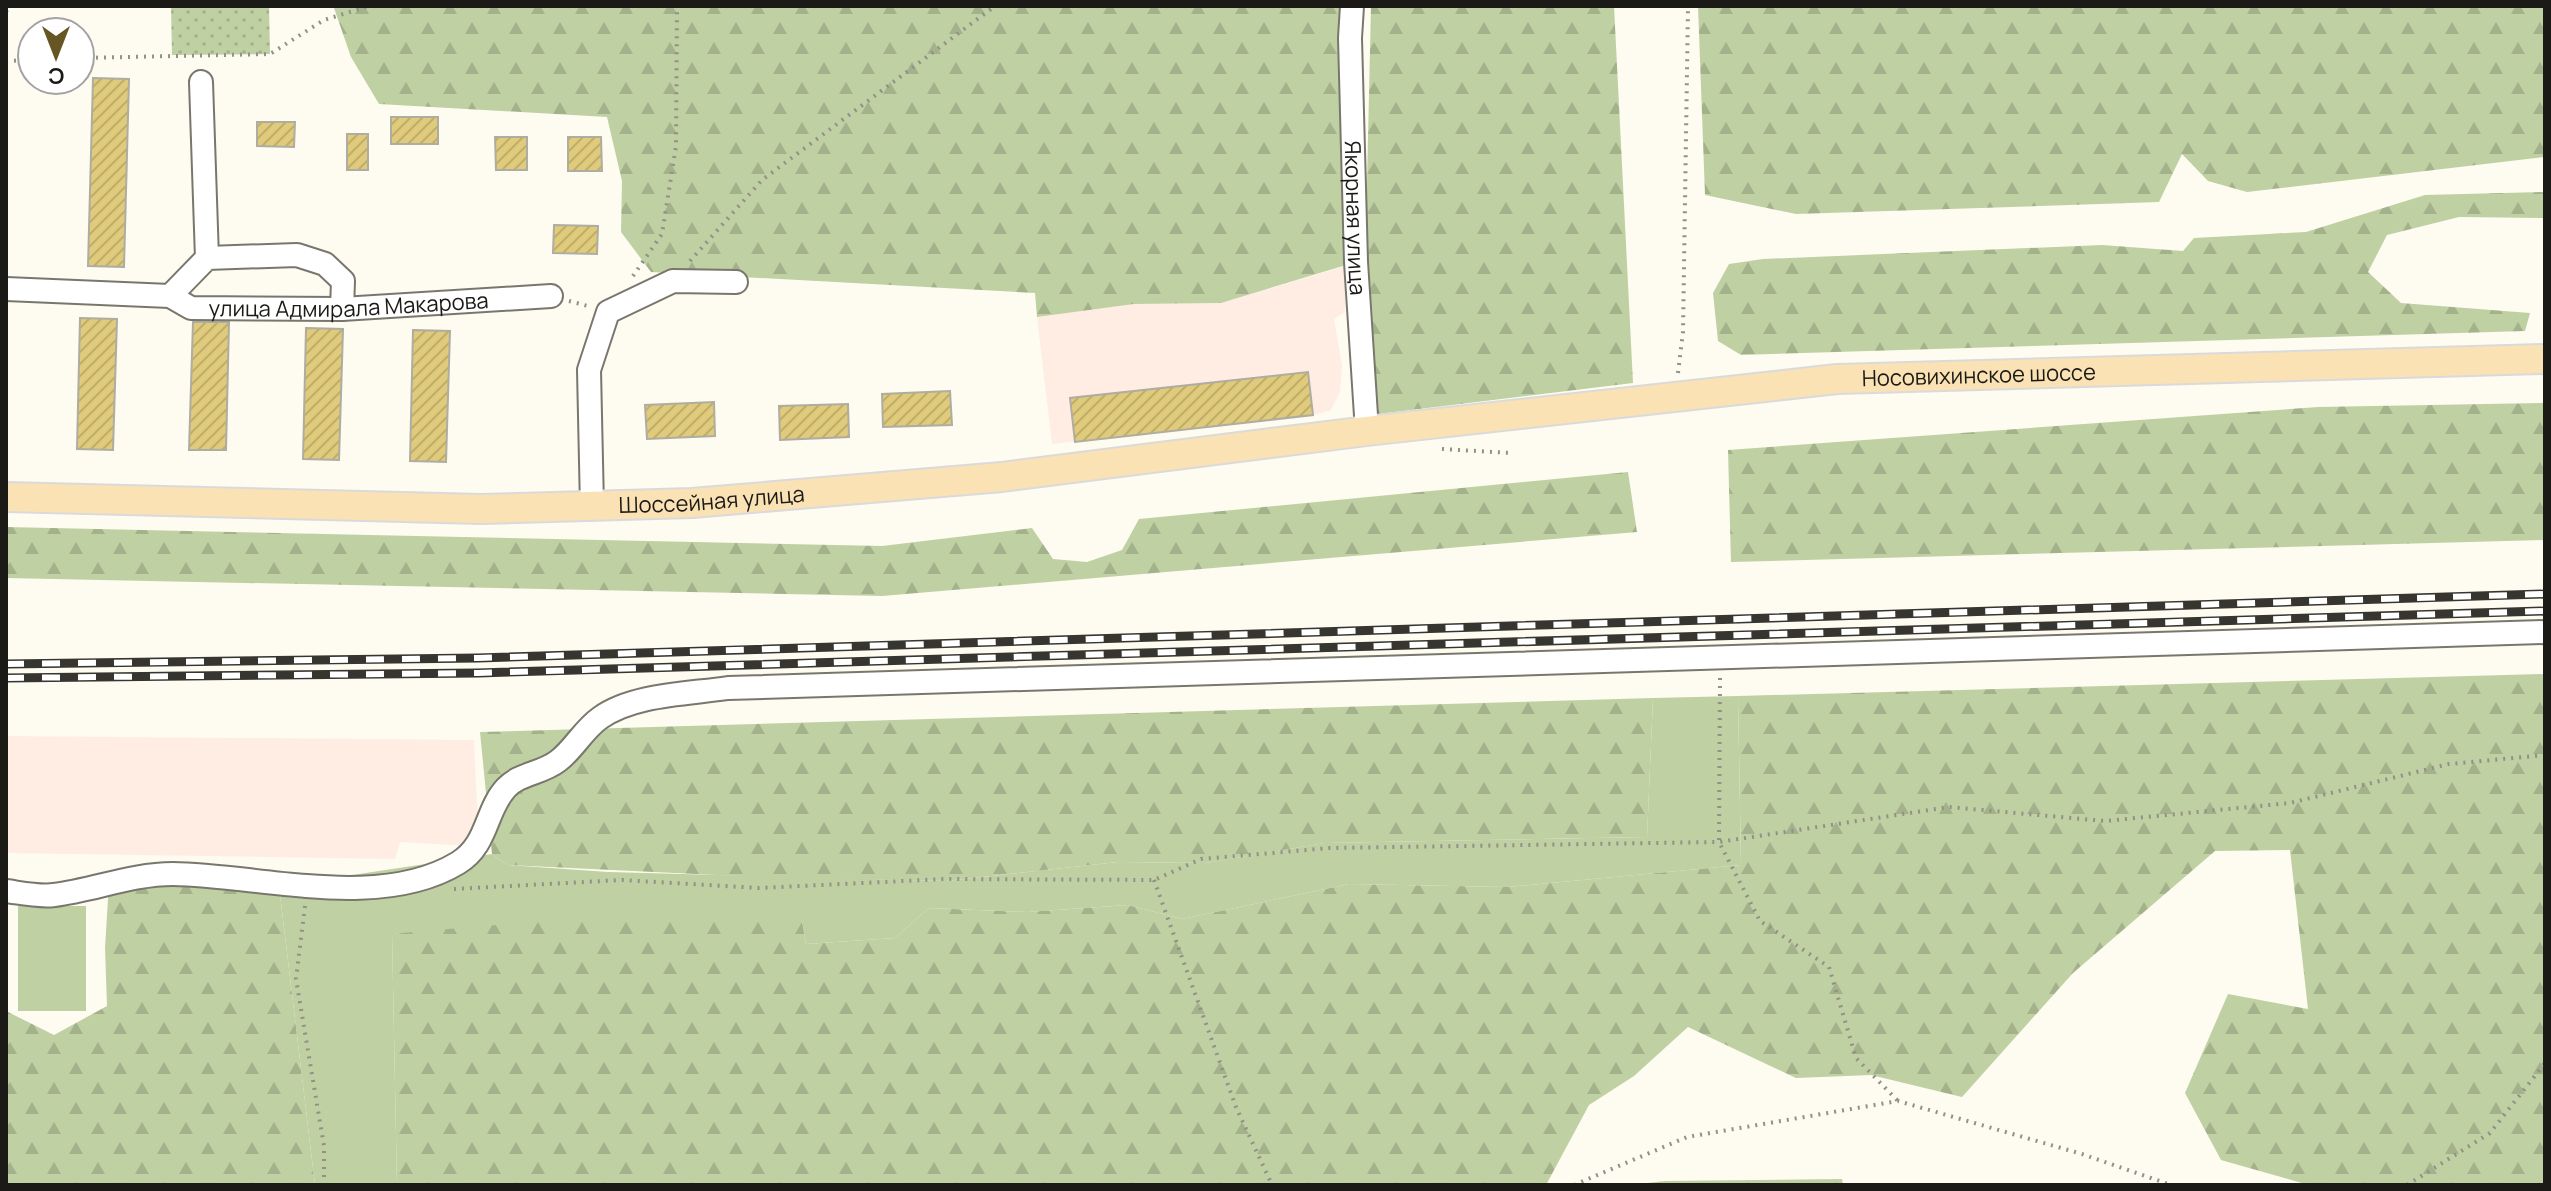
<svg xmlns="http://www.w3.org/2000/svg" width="2551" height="1191" viewBox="0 0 2551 1191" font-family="Manrope,sans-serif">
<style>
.industrial{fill:#ffede3}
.grass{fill:#bfd0a3}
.forest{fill:url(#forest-firs)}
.park{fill:url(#park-dots)}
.building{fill:url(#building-hatch);stroke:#afaca1;stroke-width:2}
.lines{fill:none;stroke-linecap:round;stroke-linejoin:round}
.minor-casing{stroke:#79776d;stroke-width:26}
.major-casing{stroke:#dbdada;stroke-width:32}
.path{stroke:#929088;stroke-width:4;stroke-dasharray:2 6;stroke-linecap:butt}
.minor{stroke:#fff;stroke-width:22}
.major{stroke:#fae2b5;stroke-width:28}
.rail-casing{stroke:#363530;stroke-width:9}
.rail{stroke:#fff;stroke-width:6;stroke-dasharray:18;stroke-linecap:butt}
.labels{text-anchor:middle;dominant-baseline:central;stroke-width:8;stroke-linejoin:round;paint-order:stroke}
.street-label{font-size:22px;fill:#1b1a16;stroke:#fff}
</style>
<defs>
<pattern id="forest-firs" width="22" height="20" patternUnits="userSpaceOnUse" patternTransform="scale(2)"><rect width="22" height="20" fill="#bfd0a3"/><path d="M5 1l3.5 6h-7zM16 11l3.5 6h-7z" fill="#a4b28c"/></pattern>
<pattern id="park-dots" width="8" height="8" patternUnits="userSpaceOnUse" patternTransform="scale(2)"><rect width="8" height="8" fill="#bfd0a3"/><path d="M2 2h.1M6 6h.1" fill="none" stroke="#a4b28c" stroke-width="1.8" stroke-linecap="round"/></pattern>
<pattern id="building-hatch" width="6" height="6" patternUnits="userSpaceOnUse" patternTransform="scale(2)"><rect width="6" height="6" fill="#dfcb7b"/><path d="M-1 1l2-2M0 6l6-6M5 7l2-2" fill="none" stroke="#bfae6a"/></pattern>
</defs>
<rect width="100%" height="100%" fill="#fefbf0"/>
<g class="industrial">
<path d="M1345 266V312L1334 319 1342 366 1340 392 1331 410 1313 415 1052 444 1037 317 1134 304 1221 303Z"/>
<path d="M6 736 474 740 478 829 470 846 400 842 395 859 6 853Z"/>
</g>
<g class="grass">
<path d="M1738 696 1741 865 1507 887 1349 884 1182 919 1128 905 1027 912 929 908 895 938 806 944 802 921 392 934 397 1185H315L279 886 492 854 507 865 608 872 946 881 1118 862 1206 863 1324 843 1647 837 1653 698Z"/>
<rect x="18" y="906" width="68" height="105"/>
</g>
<g class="forest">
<path d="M342 6H1352L1356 262 1221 303 1134 304 1037 317 1035 293 651 272 621 232 622 181 607 117 379 104 351 57 334 8Z"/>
<path d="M1371 6H1614L1633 383 1378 414 1365 270Z"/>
<path d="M1698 6H2545V157L2247 192 2208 181 2182 154 2159 202 1796 214 1705 195Z"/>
<path d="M2545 192V218L2459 217 2387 235 2368 272 2401 303 2530 313 2525 331 1741 355 1718 341 1713 293 1729 264 1763 259 2102 245 2183 251 2194 238 2306 232 2425 195Z"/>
<path d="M2545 403V540L1731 562 1728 450 2318 407Z"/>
<path d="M1628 472 1637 532 882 596 6 578V527L882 546 1032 528 1053 559 1087 562 1122 550 1139 519Z"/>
<path d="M2545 674V1185H2309L2221 1160 2185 1093 2228 994 2308 1009 2290 850 2215 851 2073 973 1962 1097 1871 1075 1796 1078 1688 1027 1634 1076 1589 1105 1546 1185H397L392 934C529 921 665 911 802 921L806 944 895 938 929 908 1027 912 1128 905 1182 919 1349 884 1507 887 1741 865 1738 696Z"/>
<path d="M1653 698 1647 837 1325 843 1206 863 1118 862 946 881 758 877 507 865 492 854 480 732Z"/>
<path d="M109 882 279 886 315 1185H6V1011L54 1035 107 1006 105 948Z"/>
<path d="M1842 1179 1843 1185H1629L1665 1181Z"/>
</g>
<path class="park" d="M171 6H269L270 54 172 55Z"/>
<g class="building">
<path d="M93 78 129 79 124 267 88 266Z"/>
<rect x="391" y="117" width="47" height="27"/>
<path d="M257 122H295L294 147 257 146Z"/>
<rect x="347" y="134" width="21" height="36"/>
<path d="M495 137H527V170H496Z"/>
<path d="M568 137H601L602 171H568Z"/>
<path d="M554 225 598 226 597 254 553 253Z"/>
<path d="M80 318 117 319 113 450 77 449Z"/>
<path d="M193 322H229L226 450H189Z"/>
<path d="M306 328 343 329 339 460 303 459Z"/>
<path d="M413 330 450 331 446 462 410 461Z"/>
<path d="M1308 372 1313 415 1075 442 1070 398Z"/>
<path d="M950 391 952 425 883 427 882 394Z"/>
<path d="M714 402 715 436 647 439 645 405Z"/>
<path d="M848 404 849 437 780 440 779 406Z"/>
</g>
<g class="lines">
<defs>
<g id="minor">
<path id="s1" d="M1352 6 1350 38 1356 262 1367 431"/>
<path d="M201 82 207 258"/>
<path id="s2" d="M6 289 170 296 191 308 342 309 551 296"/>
<path d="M170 296 207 258 297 255 325 264 343 281 342 309"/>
<path d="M592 507 589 370 608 312 673 281 736 282"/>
<path d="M6 891C21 893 39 897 54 895 94 890 132 874 173 874 259 875 379 911 458 863 488 845 485 811 506 788 520 773 541 774 558 761 574 749 583 730 600 718 633 694 689 694 728 688L2545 632"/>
</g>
<g id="major">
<path id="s3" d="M6 497 481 509 692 503 1002 477 1367 431 1837 379 2545 359"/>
</g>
</defs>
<use href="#minor" class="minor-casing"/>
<use href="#major" class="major-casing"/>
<g class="path">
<path d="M6 11 13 6"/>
<path d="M80 58 270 54 324 20 369 6"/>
<path d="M6 61 32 60"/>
<path d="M690 261 762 180 995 6"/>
<path d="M633 276 662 234 676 146 677 6"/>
<path d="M569 301 588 306"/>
<path d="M1678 373 1683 332 1688 6"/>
<path d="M1442 449 1511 453"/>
<path d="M1720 678 1719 842 1760 921 1829 967 1856 1058 1898 1101"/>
<path d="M1154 880 1236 1107 1272 1185"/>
<path d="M454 889 622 880 759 888 945 879 1154 880 1201 859 1330 848 1719 842 1949 807 2105 821 2290 803 2449 764 2545 755"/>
<path d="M305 906 296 979 324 1146V1185"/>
<path d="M1574 1185 1687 1137 1898 1101 2082 1154 2171 1185"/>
<path d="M2407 1185 2490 1133 2545 1063"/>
</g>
<use href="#minor" class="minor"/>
<use href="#major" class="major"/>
<defs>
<g id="rail">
<path d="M6 664 478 658 2545 594"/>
<path d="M6 678 478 673 2545 611"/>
</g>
</defs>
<use href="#rail" class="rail-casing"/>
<use href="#rail" class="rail"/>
</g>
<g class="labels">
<g class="street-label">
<text stroke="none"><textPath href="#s1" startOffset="212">Якорная улица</textPath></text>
<text stroke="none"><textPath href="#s2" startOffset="346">улица Адмирала Макарова</textPath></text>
<text stroke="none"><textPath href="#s3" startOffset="1980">Носовихинское шоссе</textPath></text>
<text stroke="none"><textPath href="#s3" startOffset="706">Шоссейная улица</textPath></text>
</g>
</g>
<rect width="2551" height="1191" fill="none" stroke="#1b1a16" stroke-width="16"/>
<g transform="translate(56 56) rotate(180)"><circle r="38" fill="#ffffff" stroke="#a4a3a2" stroke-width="2"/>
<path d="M0-6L14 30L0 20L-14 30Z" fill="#655623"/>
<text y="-12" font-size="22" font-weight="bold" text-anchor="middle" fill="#1b1a16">С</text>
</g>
</svg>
